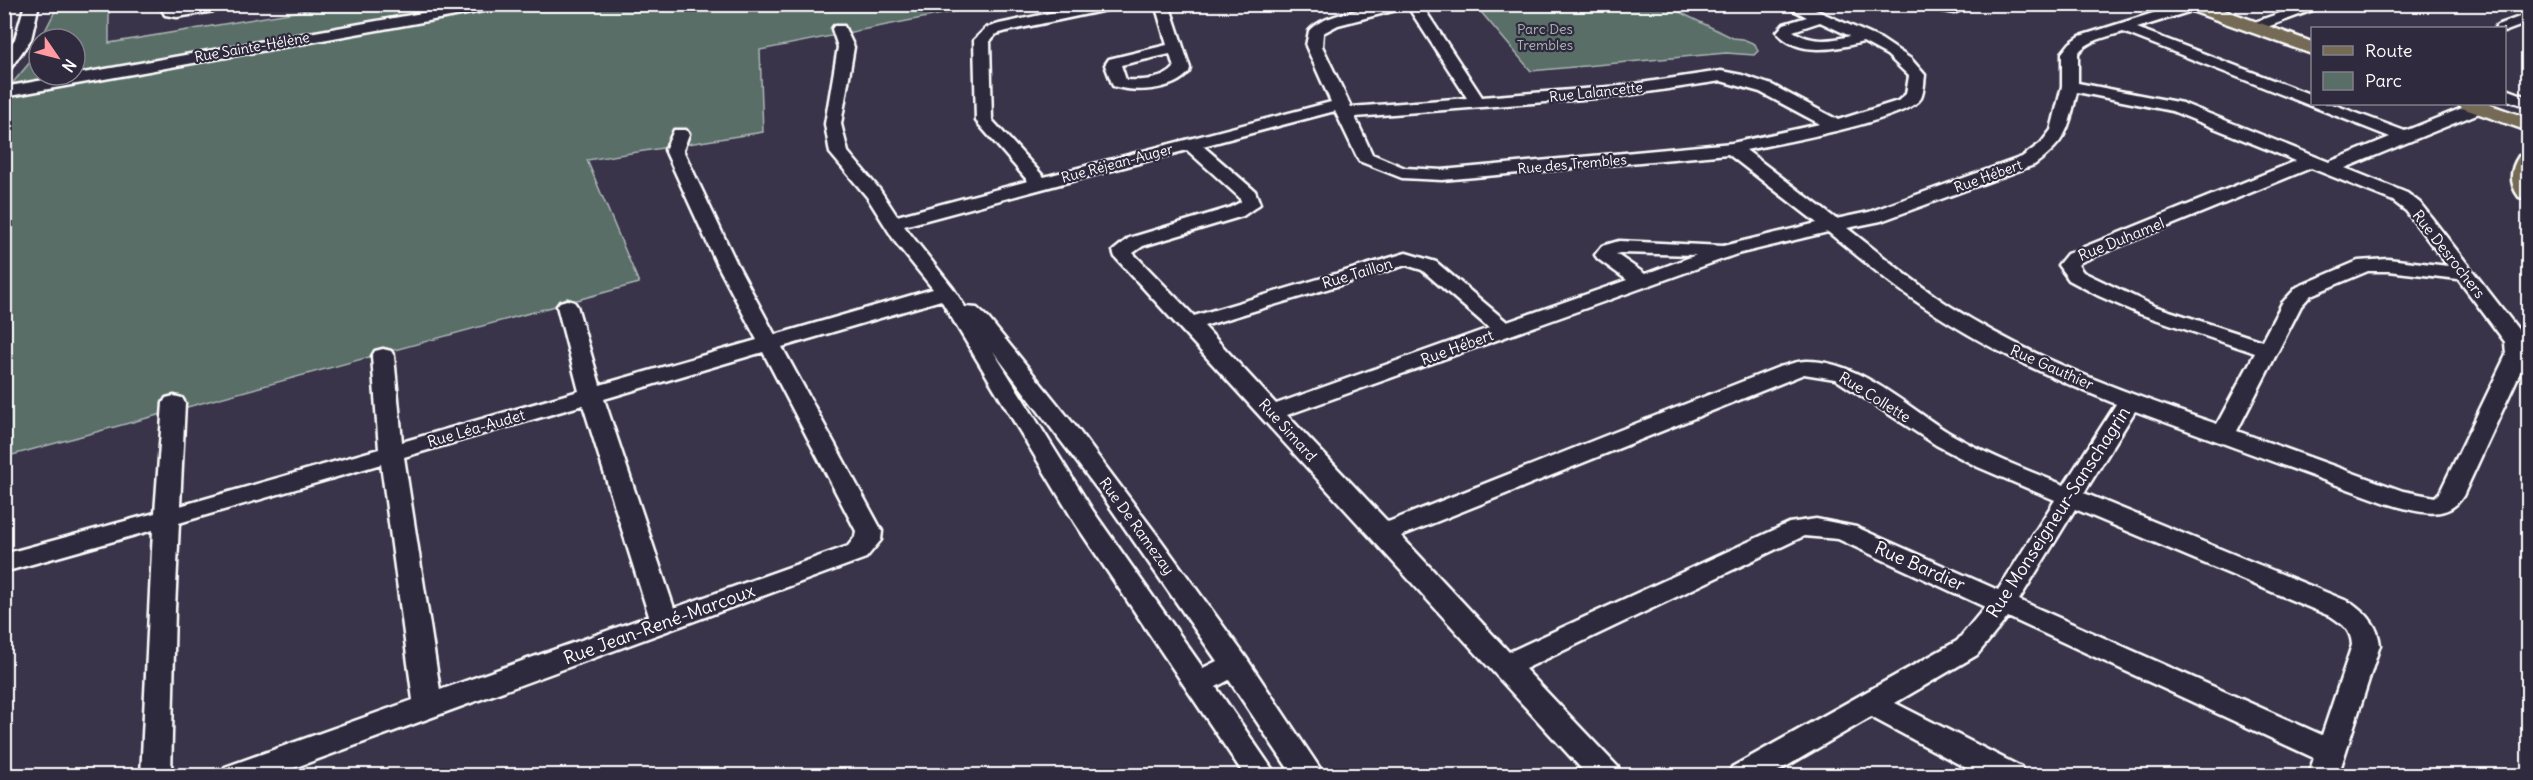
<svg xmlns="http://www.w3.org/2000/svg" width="2533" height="780" viewBox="0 0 2533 780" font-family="Delius,sans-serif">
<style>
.green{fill:#5a6e68;stroke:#acb6b4;stroke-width:1.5}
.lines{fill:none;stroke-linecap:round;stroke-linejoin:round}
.minor-casing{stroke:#fff;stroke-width:5}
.major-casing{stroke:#fff;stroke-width:5}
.highway-casing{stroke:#fff;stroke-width:5}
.minor{fill:#2f2a3d;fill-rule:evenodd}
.major{fill:#756b55;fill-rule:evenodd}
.highway{fill:#756b55;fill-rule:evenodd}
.labels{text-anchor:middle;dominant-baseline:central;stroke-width:4.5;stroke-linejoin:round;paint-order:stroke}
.far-park-label{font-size:14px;fill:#acb6b4;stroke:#2f2a3d}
.far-street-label{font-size:14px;fill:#fff;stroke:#2f2a3d}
.street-label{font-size:15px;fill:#fff;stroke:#2f2a3d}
.near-street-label{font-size:18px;fill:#fff;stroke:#2f2a3d}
</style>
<rect width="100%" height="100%" fill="#3a344a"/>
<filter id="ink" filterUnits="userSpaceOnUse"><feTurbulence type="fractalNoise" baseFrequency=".0167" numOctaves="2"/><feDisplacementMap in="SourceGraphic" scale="12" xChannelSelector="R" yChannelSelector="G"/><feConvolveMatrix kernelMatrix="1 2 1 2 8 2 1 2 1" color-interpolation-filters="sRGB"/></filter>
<g filter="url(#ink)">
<g class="green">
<path d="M58 5H109V43L338 5H988L760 50 763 132 587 160 639 283 5 457V92L31 61 39 44V75H75V39H41Z"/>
<path d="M1475 5H1665L1733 38 1743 39 1755 44 1758 51 1754 55 1726 53 1531 71Z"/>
</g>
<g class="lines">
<defs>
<g id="minor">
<path d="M25 4H39L31 39 10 69 4 71V54L15 39Z"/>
<path d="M159 4H173L177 9 203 4H240L233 8 177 17 165 15Z"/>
<path d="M473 4H507L500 8 4 97V87Z"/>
<path d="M1092 4H1123L1116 8 1007 31 996 34 990 41 992 120 1044 177 1331 102 1306 46 1309 31C1326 10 1394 4 1421 4L1482 97 1621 86 1721 71 1742 75 1772 85 1838 120 1898 101 1906 94 1909 76 1887 55 1863 42C1836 49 1797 57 1777 32L1784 24 1807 17 1782 4H1802L1881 39 1911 59 1925 75C1924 82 1924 92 1921 98 1908 120 1776 144 1746 150L1836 219 1869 212 2022 157 2041 143 2051 130 2062 86V53L2070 43 2080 36 2182 4H2206L2204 7 2137 28 2312 95V104H2332L2405 131 2472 104H2484L2486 107 2484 111 2345 168 2407 193 2420 203 2524 337 2527 342 2528 355 2463 496C2446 524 2412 510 2386 503L2135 411 2084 493 2352 603C2367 614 2378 625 2380 645L2338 776H2308L2314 758 2008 617 1977 655 1895 703 2021 767 2025 776H1981L1871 717 1770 776H1728L1732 767 1957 641 1985 607 1838 539 1804 536 1525 669 1618 767 1622 776H1588L1115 257 1113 251 1129 238 1229 208 1241 202 1239 197 1187 150 904 226 953 288 965 307 977 308 988 318 1076 427 1160 539 1245 656 1325 776H1293L1229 680 1216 687 1277 776H1245L1075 523 941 300 782 347 882 531 881 540 866 558 272 776H221L225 767 413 700 381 464 179 523 175 609 171 776H141L153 530 4 572V554L155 513 163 403 166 398 174 396 182 398 185 403 180 506 379 449 372 356 375 351 383 349 391 351 394 356 402 442 579 391 557 306 560 302 567 300 574 302 577 306 600 385 757 340 716 262 665 150 674 130H686L689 134 683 150 736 262 775 335 933 289 896 243 867 197 830 153 825 124 838 47 832 29 834 26H844L854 47 841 124 848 152 880 190 897 216 1028 181 976 121 974 40 986 28 999 24ZM1408 7 1467 98 1351 107 1322 46 1323 33 1338 25ZM1820 22 1850 36C1830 41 1811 43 1793 31ZM2123 32 2390 137 2329 162 2182 103 2078 83V53C2088 40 2107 37 2123 32ZM1721 81 1760 92 1820 124 1732 143 1442 170 1405 168 1372 154 1355 117 1621 96ZM2077 92 2172 111 2296 161 2067 254 2058 265 2069 280 2099 296 2140 314 2255 353 2217 424C2125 393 2033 359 1950 306 1914 283 1881 254 1847 228L1881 221 2034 165C2067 141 2068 130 2077 92ZM1335 111 1359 161 1402 178 1442 180 1728 154 1817 223 1723 246 1619 241 1602 246 1595 255 1598 259 1627 280 1507 322 1436 262 1406 253 1194 316 1133 253 1143 246 1243 216 1260 204 1255 191 1203 146ZM2311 168 2393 201 2406 211 2448 266 2388 259 2358 261 2297 287 2282 303 2262 341 2154 306 2083 272 2078 265 2081 262ZM1828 232C1859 257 1890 284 1923 306 1983 347 2049 377 2116 404L2064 485C2026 470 1987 455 1951 434 1908 408 1859 360 1806 361 1797 361 1788 365 1779 367L1388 522 1287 415 1737 254ZM1620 253 1696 255 1645 274 1616 254ZM1406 265 1422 270 1489 328 1276 404 1204 326ZM2368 271H2388L2458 279 2505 342 2506 355 2440 492 2435 497 2403 491 2237 431 2301 306 2311 295ZM993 351 1101 494 1217 661 1203 668 1093 511ZM763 352 856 531 855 537 848 546 674 608 604 399ZM1804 374 1835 379 1936 445 1978 467 2055 500 1998 590 1856 527 1816 519 1789 523 1509 652 1401 536ZM583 405 649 616 440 690 404 457ZM2075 509 2332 617C2344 625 2351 630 2352 645L2322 735 2019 600Z"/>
<path d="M1155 4H1169L1190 68 1189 72C1174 91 1134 93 1113 86L1105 65 1109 59 1167 45ZM1170 54 1174 68C1164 80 1141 81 1126 80L1121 65Z"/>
<path d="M1921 4H1975L1954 13 1923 7Z"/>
<path d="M2306 4H2329L2259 30 2254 31 2247 27 2249 24Z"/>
<path d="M2528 14V23L2504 32V28H2495L2497 25Z"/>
<path d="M2504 88 2528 97V107L2504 99Z"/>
</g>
<g id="major">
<path d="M2180 4H2208L2312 42V54L2183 8Z"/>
<path d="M2459 104H2488L2528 118V131L2462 108Z"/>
</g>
<path id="highway" d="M2528 154V199L2519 197C2509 184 2510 169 2519 156Z"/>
</defs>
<use href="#minor" class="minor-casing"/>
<use href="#major" class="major-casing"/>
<use href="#highway" class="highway-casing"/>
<use href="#minor" class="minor"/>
<use href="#major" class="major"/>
<use href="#highway" class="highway"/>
</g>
</g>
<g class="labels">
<g class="far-park-label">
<text x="1545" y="29">Parc Des<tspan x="1545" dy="16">Trembles</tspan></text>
</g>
<g class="far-street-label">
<text transform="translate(252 47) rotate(-10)">Rue Sainte-Hélène</text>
<text transform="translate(1596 92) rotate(-6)">Rue Lalancette</text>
<text transform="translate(1117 163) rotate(-15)">Rue Réjean-Auger</text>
<text transform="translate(1572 164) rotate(-5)">Rue des Trembles</text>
<text transform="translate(1988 176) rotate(-20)">Rue Hébert</text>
</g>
<g class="street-label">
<text transform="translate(2121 239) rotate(-22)">Rue Duhamel</text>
<text transform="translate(2449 254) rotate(52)">Rue Desrochers</text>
<text transform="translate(1357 273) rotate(-17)">Rue Taillon</text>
<text transform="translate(1457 347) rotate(-20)">Rue Hébert</text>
<text transform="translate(2052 367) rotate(24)">Rue Gauthier</text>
<text transform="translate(1875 397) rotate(32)">Rue Collette</text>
<text transform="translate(476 428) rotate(-16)">Rue Léa-Audet</text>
<text transform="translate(1288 430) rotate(48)">Rue Simard</text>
<text transform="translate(1137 526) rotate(54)">Rue De Ramezay</text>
</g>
<g class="near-street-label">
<text transform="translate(2058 512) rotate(-57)">Rue Monseigneur-Sanschagrin</text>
<text transform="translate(1920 566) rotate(24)">Rue Bardier</text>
<text transform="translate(659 624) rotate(-20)">Rue Jean-René-Marcoux</text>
</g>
</g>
<rect width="2533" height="780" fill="none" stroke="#2f2a3d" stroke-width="24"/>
<rect x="12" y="12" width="2509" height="756" fill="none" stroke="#fff" stroke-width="2" filter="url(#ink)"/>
<rect x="2311" y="27" width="195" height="78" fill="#2f2a3d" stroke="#827f8b" stroke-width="1.5"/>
<rect x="2323" y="46" width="30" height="9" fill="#756b55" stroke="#827f8b" stroke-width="1.5"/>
<text x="2365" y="57" font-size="18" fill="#ffffff">Route</text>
<rect x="2323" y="72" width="30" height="18" fill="#5a6e68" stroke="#827f8b" stroke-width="1.5"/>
<text x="2365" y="87" font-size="18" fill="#ffffff">Parc</text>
<g transform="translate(57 57) rotate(125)"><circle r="28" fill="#2f2a3d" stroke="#827f8b" stroke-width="1.5"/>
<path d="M0-4.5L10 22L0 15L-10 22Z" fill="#ff9aa2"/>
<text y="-9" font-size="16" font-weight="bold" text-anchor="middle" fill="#ffffff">N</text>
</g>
</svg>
